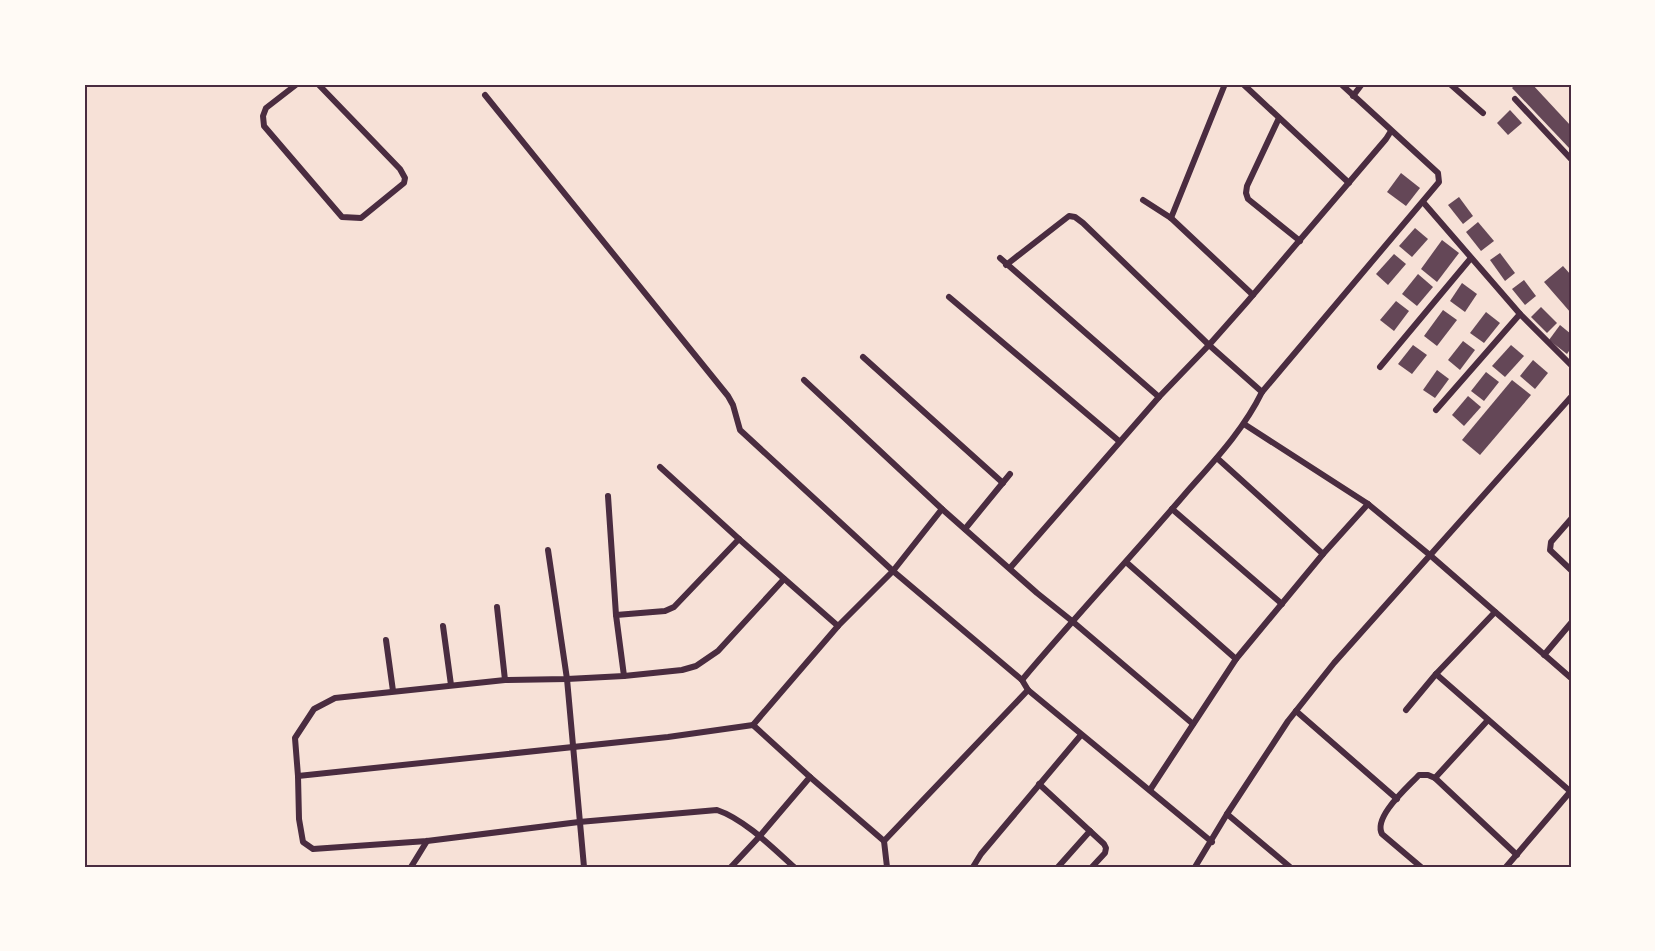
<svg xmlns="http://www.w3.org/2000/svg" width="1655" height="951" viewBox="0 0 1655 951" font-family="Literata,serif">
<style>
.building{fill:#644757}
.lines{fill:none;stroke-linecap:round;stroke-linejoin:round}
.minor{stroke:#4a2c40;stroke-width:6}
.neatline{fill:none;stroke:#4a2c40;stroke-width:2}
</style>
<rect width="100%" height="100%" fill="#f7e1d7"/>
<g class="building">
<path d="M1516 84H1532L1571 126V150L1512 88Z"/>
<path d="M1510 110 1522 123 1508 135 1497 123Z"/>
<path d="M1401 173 1420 188 1406 206 1387 192Z"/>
<path d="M1459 197 1473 216 1463 224 1448 205Z"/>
<path d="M1478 222 1494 241 1481 251 1466 232Z"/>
<path d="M1415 228 1428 239 1412 257 1399 246Z"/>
<path d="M1442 240 1459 253 1437 282 1421 269Z"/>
<path d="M1500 253 1515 273 1505 281 1490 260Z"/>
<path d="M1394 254 1406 264 1388 285 1376 274Z"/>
<path d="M1563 266 1571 275V313L1544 282Z"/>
<path d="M1418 274 1433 287 1417 306 1402 294Z"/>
<path d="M1524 280 1536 296 1525 305 1512 289Z"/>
<path d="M1462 283 1477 294 1465 312 1450 301Z"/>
<path d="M1396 301 1409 311 1394 331 1380 320Z"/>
<path d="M1541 307 1557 323 1547 333 1531 317Z"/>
<path d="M1443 310 1457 320 1437 346 1424 336Z"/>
<path d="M1486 312 1500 323 1484 343 1470 333Z"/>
<path d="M1560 325 1571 334V348L1567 354 1549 340Z"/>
<path d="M1463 341 1475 350 1460 370 1448 360Z"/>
<path d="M1413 345 1427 355 1412 374 1398 364Z"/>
<path d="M1511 345 1524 356 1505 377 1492 366Z"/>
<path d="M1533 360 1548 373 1535 389 1520 376Z"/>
<path d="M1437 370 1449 379 1435 398 1423 390Z"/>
<path d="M1486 372 1499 382 1484 401 1471 391Z"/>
<path d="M1512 380 1531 395 1480 455 1462 440Z"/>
<path d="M1468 396 1481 407 1464 426 1452 415Z"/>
</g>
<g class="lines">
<g class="minor">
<path d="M297 84 266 108 263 116 264 126 342 217 361 218 404 183 405 178 400 169 318 84"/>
<path d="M1243 84 1349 183"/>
<path d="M1450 84 1483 113"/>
<path d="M485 95 728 396 733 405 740 430 893 571 942 509"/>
<path d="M1353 96 1362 84"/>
<path d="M1515 99 1571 159"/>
<path d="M1279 118 1247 186 1246 193 1248 199 1300 241"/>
<path d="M1143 200 1171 218 1253 295"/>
<path d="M1423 202 1520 314 1571 365"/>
<path d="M1171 218 1225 84"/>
<path d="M1000 258 1159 397"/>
<path d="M1006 265 1069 216 1075 217 1083 223 1209 345 1262 392C1243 431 1213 462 1185 494 1131 557 1075 617 1022 680"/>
<path d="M949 297 1119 441"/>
<path d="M863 357 1003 483"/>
<path d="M1380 367 1471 258"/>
<path d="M804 380 942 509 1037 593 1072 621 1193 724"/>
<path d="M1262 392 1439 182 1438 173 1341 84"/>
<path d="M1436 410 1520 314"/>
<path d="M1244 424 1368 504 1431 556 1571 678"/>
<path d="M1217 458 1323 554"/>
<path d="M660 467 739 539 838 626"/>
<path d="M608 496 616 615 624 676"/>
<path d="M1172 509 1282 604"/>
<path d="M1571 519 1551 542 1550 550 1571 570"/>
<path d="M965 529 1010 474"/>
<path d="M548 550 567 679 584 867"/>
<path d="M1126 562 1236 659"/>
<path d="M1010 568 1159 397 1209 345 1247 302 1386 139 1391 131"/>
<path d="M784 579 718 651 696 666 682 670 624 676 567 679 505 680 335 698 314 709 295 738 298 776 299 819 303 842 313 849 427 841 579 822 717 810C744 819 773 848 794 867"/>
<path d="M497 607 505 680"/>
<path d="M616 615 665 611 674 607 739 539"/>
<path d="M443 626 451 685"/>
<path d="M386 640 393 691"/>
<path d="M1544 655 1571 623"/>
<path d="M1436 674 1571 792"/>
<path d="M1406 710 1436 674 1495 612"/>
<path d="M1296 711 1397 799"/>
<path d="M753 725 810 777 884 841 887 867"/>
<path d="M298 776 668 737 753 725 838 626 893 571 1022 680 1028 690 1212 842"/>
<path d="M1435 778 1488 720"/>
<path d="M1039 784 1104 844 1106 848 1105 853 1092 867"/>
<path d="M1150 790 1236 659 1323 554 1368 504"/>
<path d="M1227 814 1290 867"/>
<path d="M884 841 1028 690"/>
<path d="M411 867 427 841"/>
<path d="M731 867 759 837 810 777"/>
<path d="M973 867 981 854 1081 735"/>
<path d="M1058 867 1090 831"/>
<path d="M1195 867 1227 814 1288 721 1334 663 1571 397"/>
<path d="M1421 867 1382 834C1373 817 1407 788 1419 775H1428L1435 778 1517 855"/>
<path d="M1506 867 1570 792"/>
</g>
</g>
<rect width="1655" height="951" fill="none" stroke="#fffaf5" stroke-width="171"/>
<rect x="86" y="86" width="1484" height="780" class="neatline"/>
</svg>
